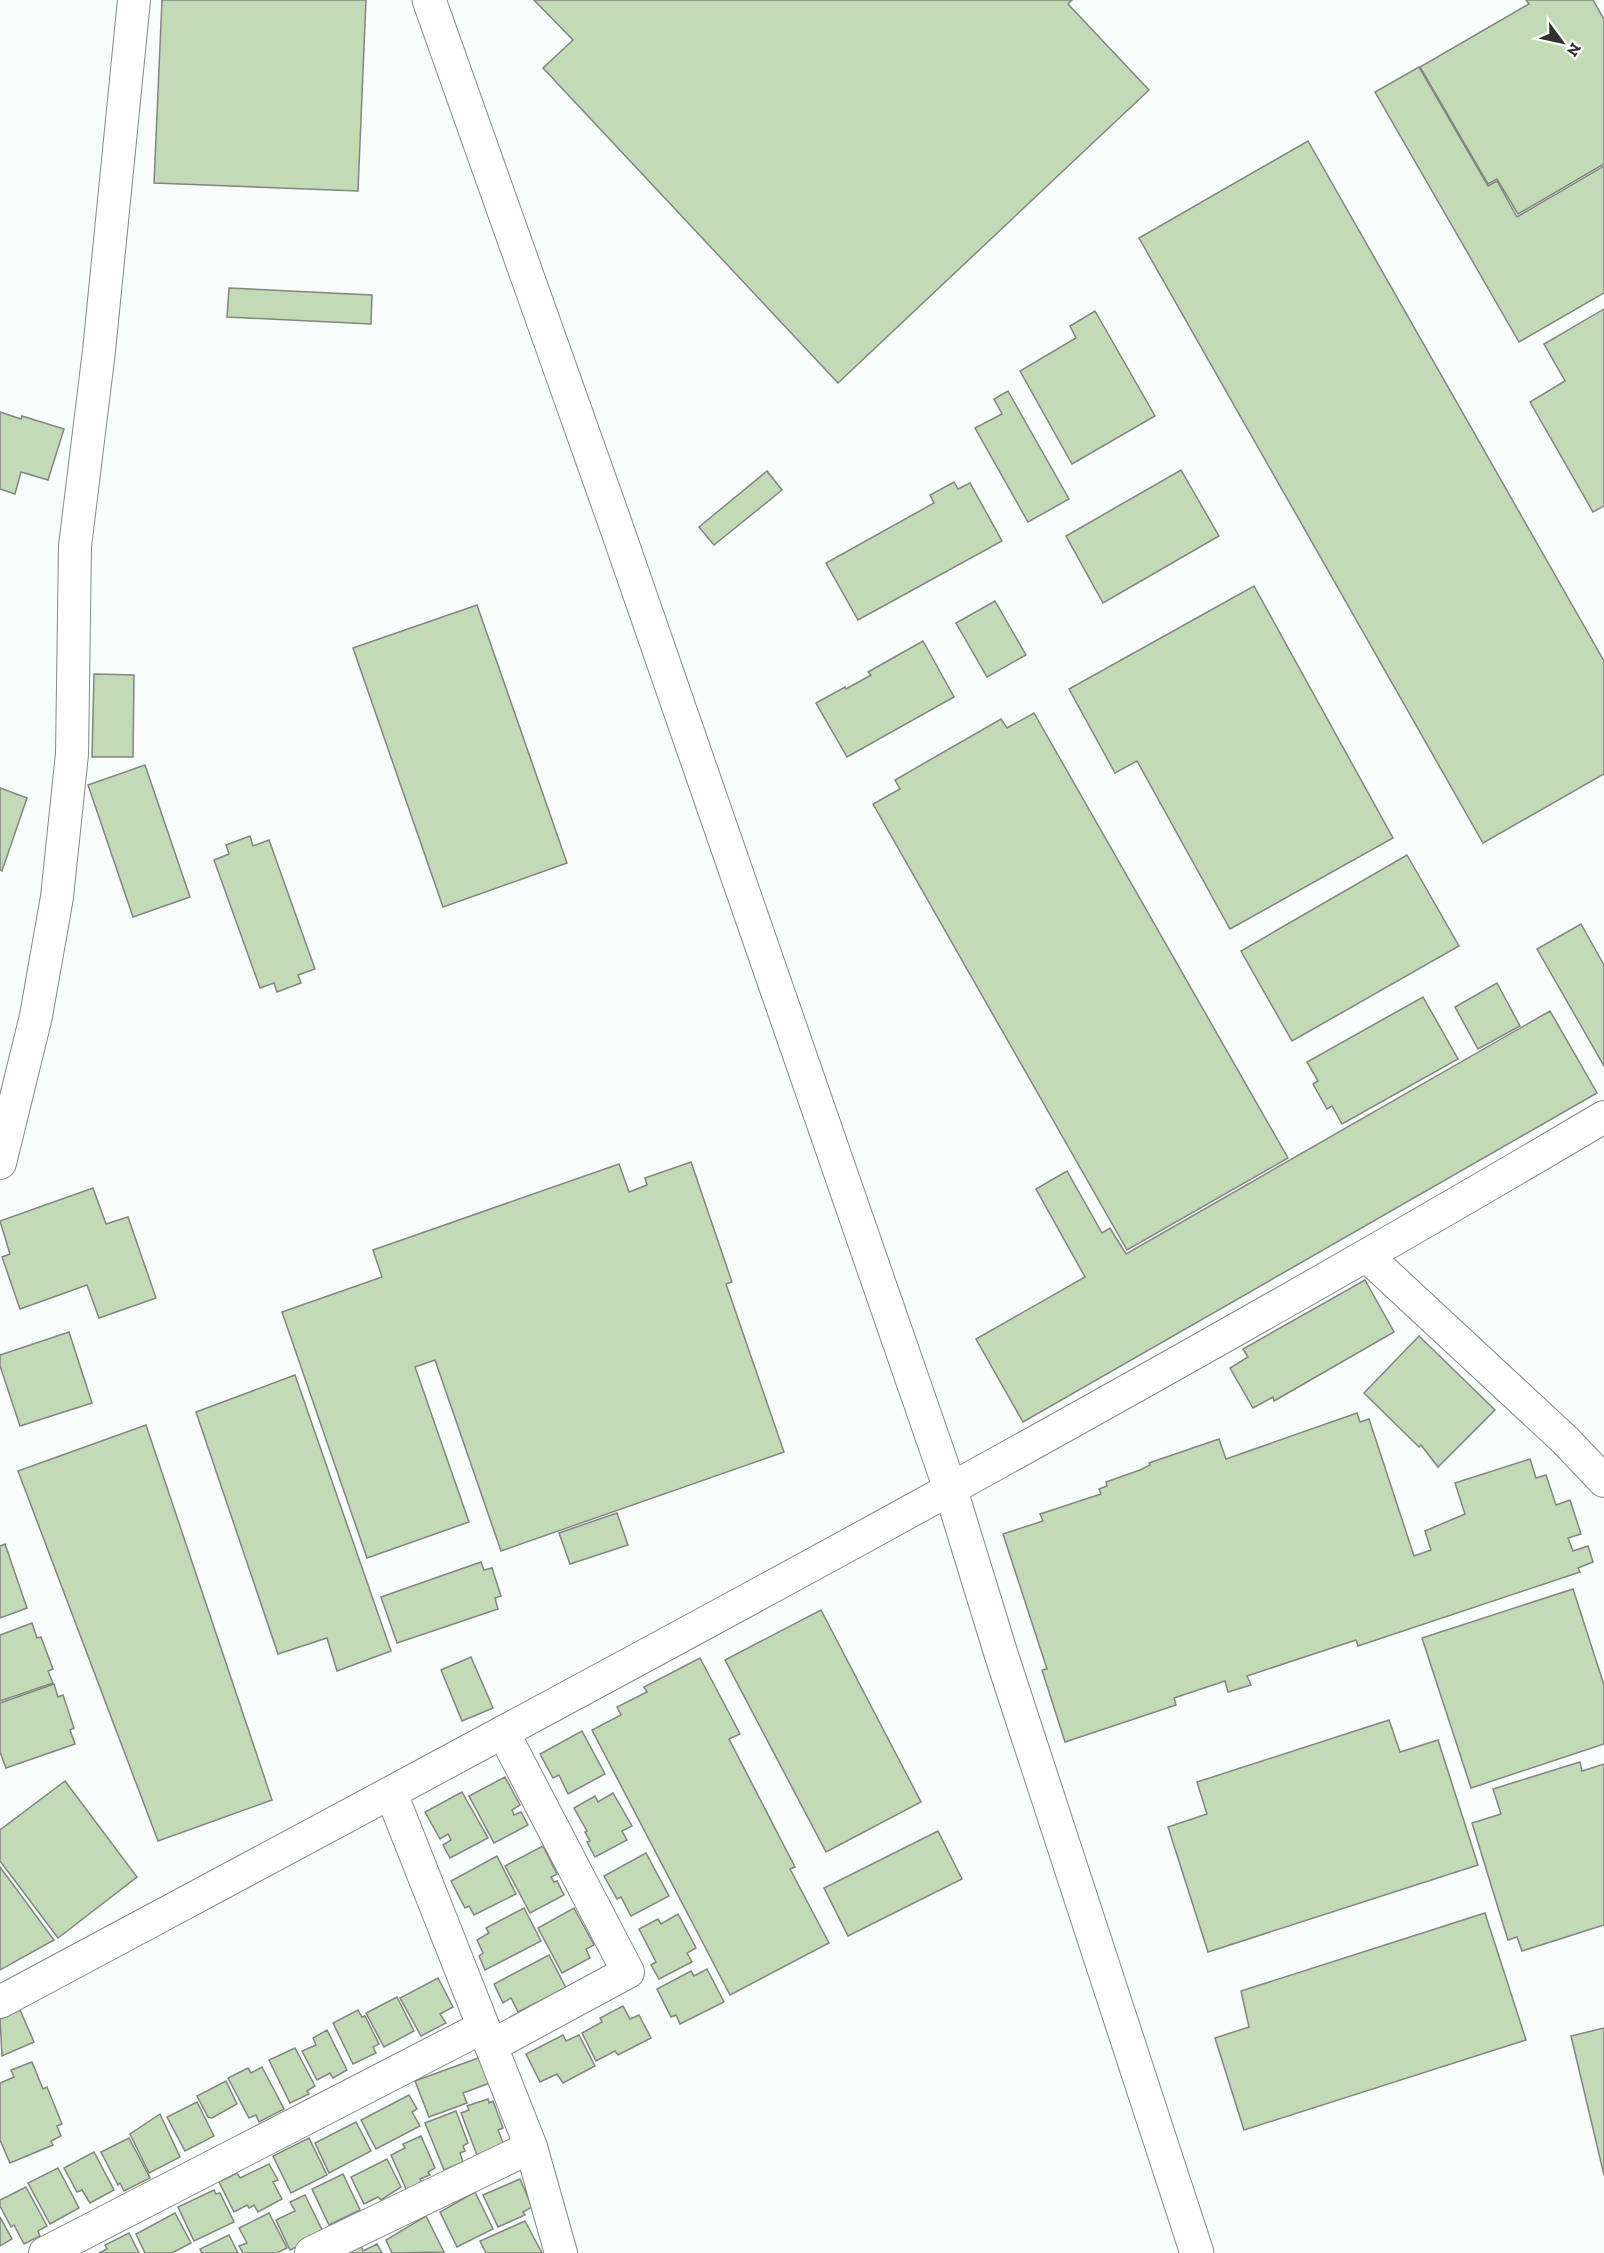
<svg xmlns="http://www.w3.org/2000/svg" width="1604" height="2253" viewBox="0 0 1604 2253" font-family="'Zilla Slab',serif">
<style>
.building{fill:#c2dab5;stroke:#838582;stroke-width:1.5}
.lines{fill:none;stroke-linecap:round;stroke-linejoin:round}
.minor-casing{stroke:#858987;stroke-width:34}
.tertiary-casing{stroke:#858987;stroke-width:35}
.minor{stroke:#fff;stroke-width:32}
.tertiary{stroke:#fff;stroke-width:33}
</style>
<rect width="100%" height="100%" fill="#f8fcfa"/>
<g class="building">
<path d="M162 0H366L358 191 154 183Z"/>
<path d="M534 0H1072L1068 4 1149 90 838 383 543 68 573 40Z"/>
<path d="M1526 0H1593L1604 19V164L1518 214 1497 179 1488 184 1420 67 1529 4Z"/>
<path d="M1419 67 1488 186 1497 181 1517 217 1604 166V293L1519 342 1375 92Z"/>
<path d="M1308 141 1604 661V774L1483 843 1139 238Z"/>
<path d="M229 288 372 295 371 324 227 317Z"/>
<path d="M1604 309V506L1593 512 1530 402 1565 381 1544 344Z"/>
<path d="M1095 311 1155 416 1072 464 1020 371 1076 338 1070 326Z"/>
<path d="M1008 391 1069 499 1028 522 975 428 1002 414 994 399Z"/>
<path d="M0 412 21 419 22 416 64 429 48 480 21 472 15 494 0 489Z"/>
<path d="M1181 470 1219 536 1103 603 1066 536Z"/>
<path d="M767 471 782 490 714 545 699 527Z"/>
<path d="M954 482 958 489 970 483 1002 541 858 620 826 563 934 503 930 495Z"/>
<path d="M1254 586 1393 838 1230 929 1137 761 1115 773 1069 689Z"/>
<path d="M995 601 1026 655 987 677 956 623Z"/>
<path d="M477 605 567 863 443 907 353 648Z"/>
<path d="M923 641 954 697 847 757 816 703 845 687 846 689 871 675 868 672Z"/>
<path d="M94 674 134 675 133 757H92Z"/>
<path d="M1034 713 1288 1158 1127 1250 873 804 900 789 895 780 1001 719 1007 728Z"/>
<path d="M145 765 190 897 133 917 88 785Z"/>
<path d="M0 788 27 798 2 871 0 870Z"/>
<path d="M250 836 253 846 269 840 315 969 298 975 301 983 277 992 274 983 260 988 214 860 229 854 226 845Z"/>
<path d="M1407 855 1459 946 1292 1041 1241 951Z"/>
<path d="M1581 924 1604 965V1066L1537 949Z"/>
<path d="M1497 983 1520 1026 1478 1049 1455 1007Z"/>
<path d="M1423 997 1458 1059 1342 1124 1332 1106 1327 1109 1313 1084 1318 1081 1307 1062Z"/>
<path d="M1550 1011 1597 1093 1023 1422 976 1339 1085 1277 1036 1189 1067 1171 1102 1233 1110 1228 1126 1254Z"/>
<path d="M691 1162 732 1282 726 1284 784 1452 501 1551 435 1360 415 1367 469 1522 367 1558 282 1312 382 1277 373 1250 619 1164 629 1192 647 1185 645 1178Z"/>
<path d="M93 1188 106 1224 128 1217 156 1298 99 1318 87 1285 20 1309 2 1257 10 1254 0 1221Z"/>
<path d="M1365 1280 1394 1332 1274 1401 1273 1397 1253 1408 1230 1368 1248 1357 1243 1349Z"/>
<path d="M69 1332 92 1403 20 1426 0 1366V1355Z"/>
<path d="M1419 1336 1495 1410 1438 1467 1421 1445 1419 1447 1364 1393Z"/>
<path d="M295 1375 391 1651 337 1671 327 1638 278 1654 196 1412Z"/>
<path d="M1357 1413 1360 1422 1369 1419 1414 1556 1431 1550 1425 1531 1465 1514 1455 1483 1530 1459 1536 1478 1546 1475 1556 1505 1570 1500 1581 1534 1568 1538 1573 1551 1588 1546 1593 1562 1578 1568 1580 1572 1358 1646 1356 1640 1247 1676 1251 1685 1228 1692 1225 1681 1174 1698 1176 1705 1065 1742 1042 1670 1047 1669 1003 1534 1043 1521 1040 1514 1101 1494 1099 1489 1107 1486 1106 1482 1140 1470 1150 1465 1149 1463 1219 1439 1226 1459Z"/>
<path d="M146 1425 272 1800 158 1841 18 1471Z"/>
<path d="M617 1513 628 1545 570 1564 559 1533Z"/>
<path d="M5 1544 27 1608 0 1618V1546Z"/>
<path d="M481 1562 484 1570 492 1568 501 1596 495 1598 498 1609 397 1643 381 1597Z"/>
<path d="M1573 1589 1604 1685V1744L1471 1788 1422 1638Z"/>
<path d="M821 1610 921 1802 826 1852 725 1660Z"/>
<path d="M32 1623 37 1638 41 1637 53 1669 48 1671 53 1683 0 1701V1635Z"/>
<path d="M471 1657 493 1708 462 1721 441 1670Z"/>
<path d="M700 1658 740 1734 729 1739 795 1867 790 1869 829 1943 730 1995 592 1730 621 1715 617 1707 647 1692 644 1687Z"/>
<path d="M54 1684 58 1697 63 1695 74 1728 70 1730 75 1744 6 1768 0 1752V1703Z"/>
<path d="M1389 1720 1400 1752 1438 1740 1478 1865 1208 1952 1168 1827 1207 1814 1197 1782Z"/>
<path d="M582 1731 605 1774 568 1794 559 1775 553 1778 540 1754Z"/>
<path d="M1580 1762 1582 1771 1604 1764V1925L1522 1951 1517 1937 1508 1940 1472 1823 1501 1814 1493 1789Z"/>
<path d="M505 1777 520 1805 512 1810 514 1815 521 1812 528 1825 494 1843 469 1796Z"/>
<path d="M65 1781 137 1877 58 1938 0 1861V1830Z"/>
<path d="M462 1792 488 1838 450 1858 443 1845 451 1840 448 1834 440 1839 425 1812Z"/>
<path d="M613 1793 632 1826 622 1831 627 1840 595 1857 587 1842 590 1841 585 1832 587 1831 574 1808 595 1796 598 1802Z"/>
<path d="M938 1831 962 1879 848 1936 824 1888Z"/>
<path d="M543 1846 557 1874 551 1877 554 1882 557 1881 564 1895 530 1913 505 1866Z"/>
<path d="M646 1853 669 1896 631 1916 621 1897 617 1899 604 1876Z"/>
<path d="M497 1856 516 1894 474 1915 469 1906 465 1908 451 1881Z"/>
<path d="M0 1867 54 1940 0 1970Z"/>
<path d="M524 1908 541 1941 485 1970 479 1956 483 1953 477 1940 489 1933 486 1928Z"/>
<path d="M574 1908 594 1945 586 1949 590 1958 562 1973 538 1928Z"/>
<path d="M1485 1913 1526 2040 1244 2130 1215 2038 1249 2027 1241 1991Z"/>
<path d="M678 1914 696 1948 687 1953 692 1962 659 1979 651 1965 656 1962 639 1929 658 1919 661 1924Z"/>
<path d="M549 1955 566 1988 518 2012 511 1998 503 2003 494 1984Z"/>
<path d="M707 1969 724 2002 680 2024 676 2015 671 2017 657 1989 691 1971 694 1976Z"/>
<path d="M438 1978 453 2007 440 2014 446 2023 421 2036 400 1998Z"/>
<path d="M397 1997 414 2031 384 2047 366 2013Z"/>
<path d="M623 2006 630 2019 639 2015 651 2038 618 2055 615 2051 596 2061 582 2033 602 2022 600 2018Z"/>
<path d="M20 2010 34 2042 2 2056 0 2019Z"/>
<path d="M358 2010 362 2017 365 2016 379 2044 373 2047 376 2053 353 2064 333 2023Z"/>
<path d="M1604 2028V2175L1571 2036Z"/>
<path d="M327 2030 347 2070 333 2078 330 2073 317 2080 302 2051 316 2045 313 2038Z"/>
<path d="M563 2035 566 2041 579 2035 595 2066 563 2083 557 2074 540 2082 526 2054Z"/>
<path d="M295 2048 315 2086 307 2091 309 2094 290 2103 269 2060Z"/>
<path d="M481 2057 490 2083 463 2093 467 2103 429 2117 415 2081Z"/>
<path d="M32 2062 43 2089 47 2087 62 2124 57 2126 61 2136 51 2141 53 2145 10 2163 0 2140V2083L14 2077 11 2070Z"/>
<path d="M262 2067 284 2109 259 2122 256 2115 249 2118 228 2078 248 2068 251 2073Z"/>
<path d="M226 2081 237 2104 212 2118 208 2117 197 2096Z"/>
<path d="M409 2095 417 2109 412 2112 420 2126 376 2149 361 2120Z"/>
<path d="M488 2099 489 2103 493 2101 503 2128 498 2130 504 2145 477 2155 461 2113 469 2110 467 2106Z"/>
<path d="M197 2102 214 2136 185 2151 167 2117Z"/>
<path d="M456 2111 468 2143 463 2146 465 2151 460 2153 463 2162 444 2170 425 2123Z"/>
<path d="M160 2114 180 2157 149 2173 130 2134Z"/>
<path d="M356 2122 371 2151 329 2173 315 2143Z"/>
<path d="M421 2136 435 2168 428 2172 430 2175 420 2179 423 2185 407 2191 391 2155 405 2148 403 2144Z"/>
<path d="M129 2138 150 2178 124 2191 120 2183 118 2185 101 2152Z"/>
<path d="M309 2138 327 2175 291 2193 273 2156Z"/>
<path d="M94 2152 114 2190 90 2203 82 2190 77 2192 64 2168Z"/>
<path d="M387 2159 401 2187 381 2200 378 2197 364 2204 351 2177Z"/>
<path d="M269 2164 278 2180 273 2182 282 2199 258 2212 254 2205 249 2208 247 2205 234 2212 219 2182 237 2173 240 2178Z"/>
<path d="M58 2168 79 2208 50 2224 28 2183Z"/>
<path d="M343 2174 360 2210 329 2225 312 2189Z"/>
<path d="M520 2179 532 2207 523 2212 525 2215 498 2227 483 2195Z"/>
<path d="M26 2187 47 2226 38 2231 40 2236 24 2244 14 2225 11 2227 0 2206V2200Z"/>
<path d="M214 2190 216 2194 220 2193 234 2222 194 2241 178 2207Z"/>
<path d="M475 2192 493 2229 457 2247 440 2212Z"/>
<path d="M305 2195 324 2234 290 2250 276 2220 295 2211 290 2202Z"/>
<path d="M175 2213 191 2243 172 2253H145L136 2234Z"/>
<path d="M269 2213 287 2248 277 2253H243L239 2246 247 2243 239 2228Z"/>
<path d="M426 2216 444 2252 392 2253 386 2240Z"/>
<path d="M0 2217 12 2239 0 2246Z"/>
<path d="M525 2221 542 2253H486L480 2241Z"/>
<path d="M129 2233 139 2253H99L107 2249 105 2245Z"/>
<path d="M229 2235 238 2253H202L200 2249Z"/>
<path d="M377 2244 382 2253H347L361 2246 363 2251Z"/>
</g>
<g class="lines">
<defs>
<g id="minor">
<path d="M0 1163 36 1016 57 897 72 754 75 546 99 351 134 0"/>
<path d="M1368 1257 1565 1440 1604 1481"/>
<path d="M391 1793 531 2147 561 2253"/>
<path d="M0 2002C539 1713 1078 1428 1604 1117"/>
<path d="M491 2046 628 1972 503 1732"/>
<path d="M45 2253 483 2027"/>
<path d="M311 2253 531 2147"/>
</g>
<path id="tertiary" d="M429 0 615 523 951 1491 1002 1657 1197 2253"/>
</defs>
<use href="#minor" class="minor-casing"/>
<use href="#tertiary" class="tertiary-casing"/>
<use href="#minor" class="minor"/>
<use href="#tertiary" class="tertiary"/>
</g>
<g transform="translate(1562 42) rotate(123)" stroke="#ffffff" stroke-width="4.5" paint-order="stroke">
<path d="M0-4.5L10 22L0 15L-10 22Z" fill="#303231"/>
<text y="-9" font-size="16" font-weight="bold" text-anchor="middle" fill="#303231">N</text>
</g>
</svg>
